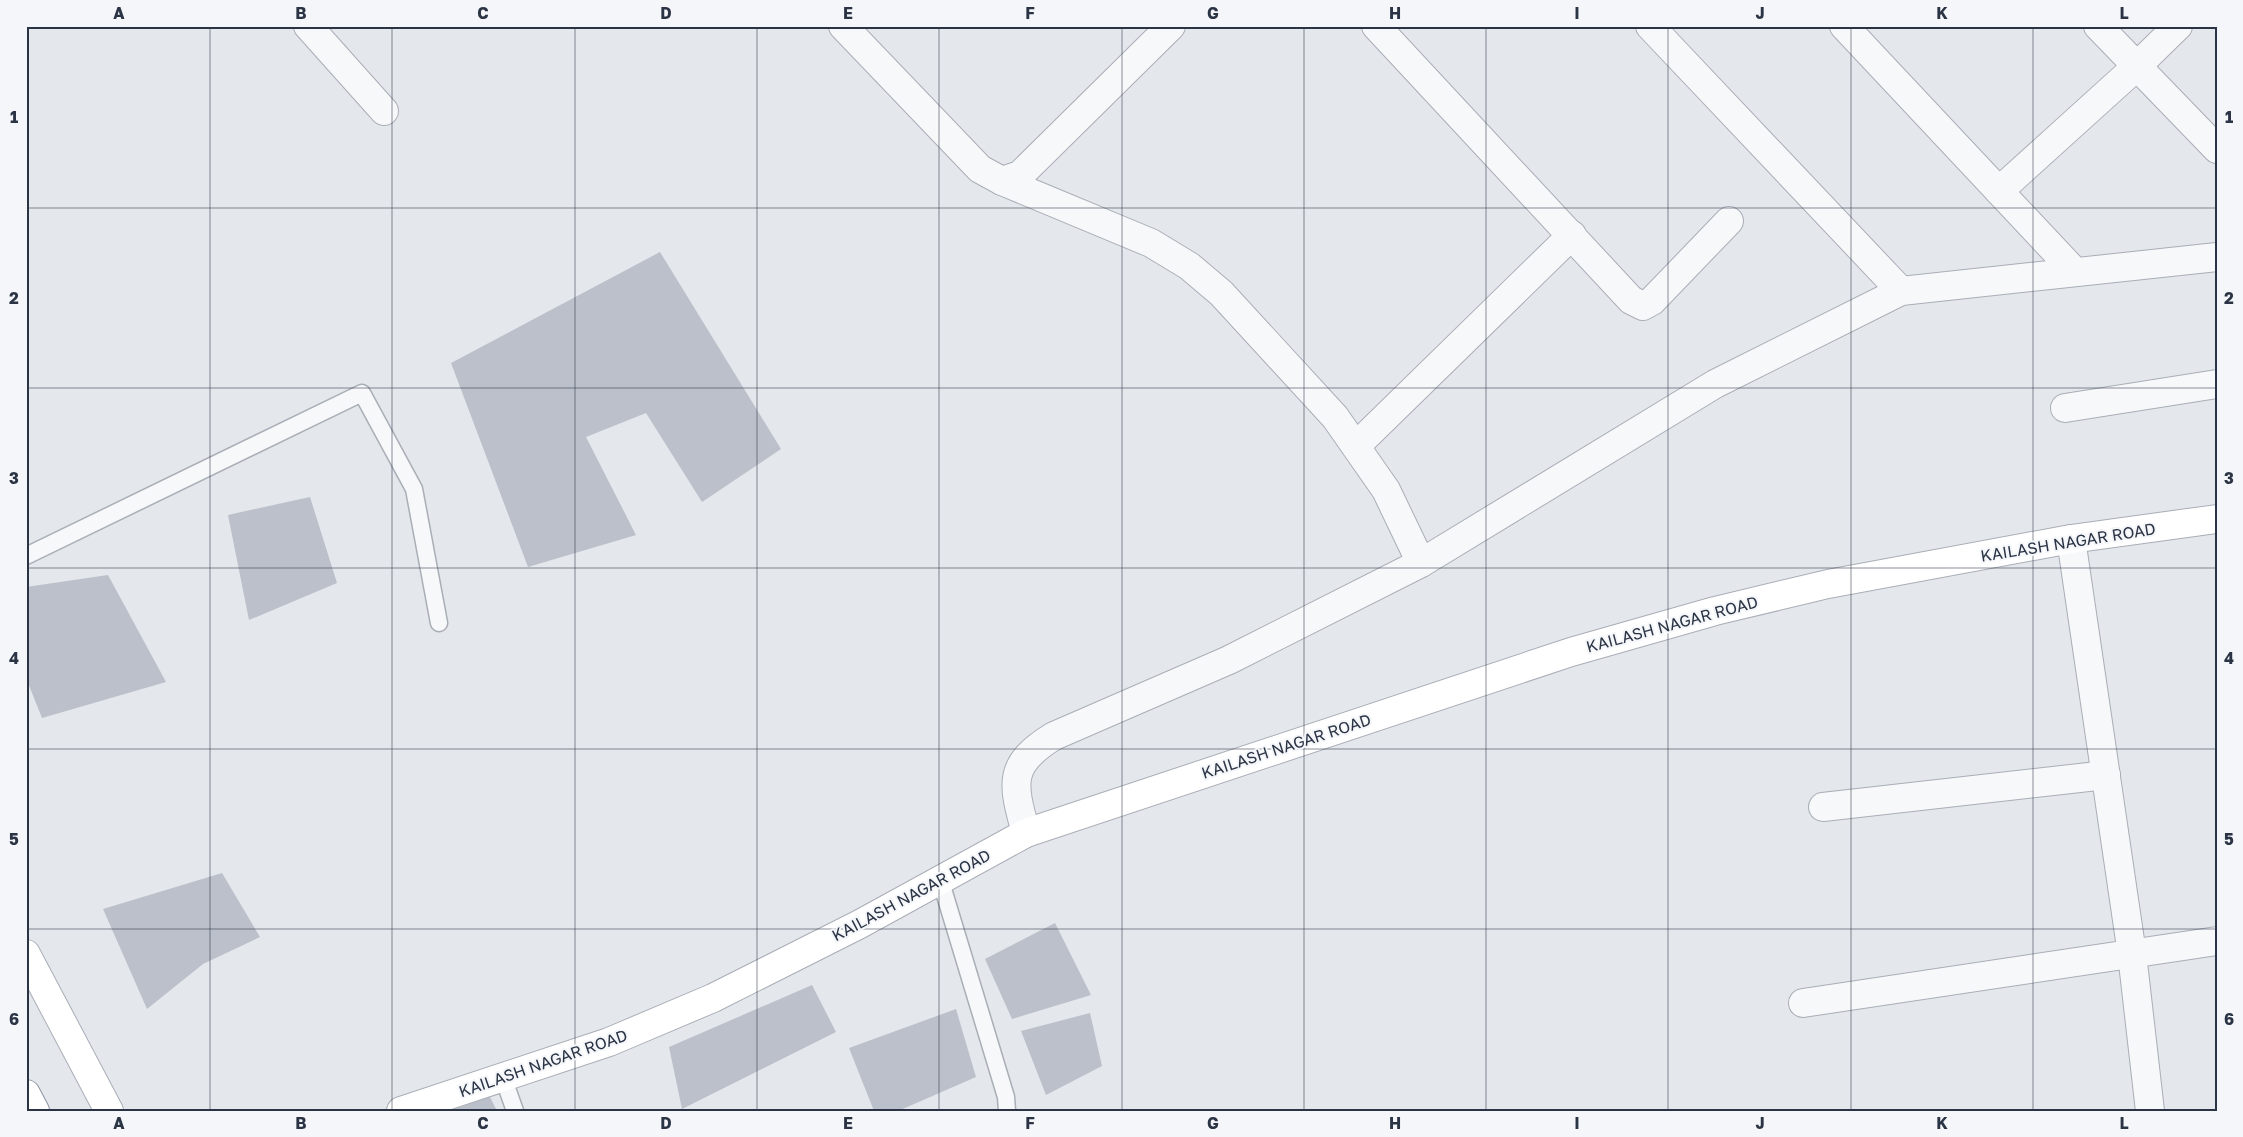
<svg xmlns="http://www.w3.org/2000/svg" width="2243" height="1137" viewBox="0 0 2243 1137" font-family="'Golos Text',sans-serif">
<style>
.building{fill:#bbc0ca}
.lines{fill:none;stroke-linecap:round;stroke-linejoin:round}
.lane-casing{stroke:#a9aeb7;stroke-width:19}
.street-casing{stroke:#a9aeb7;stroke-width:30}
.secondary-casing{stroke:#a9aeb7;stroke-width:30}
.highway-casing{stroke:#8b94a3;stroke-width:30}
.lane{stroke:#f7f8fa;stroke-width:16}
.street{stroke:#f7f8fa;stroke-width:28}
.secondary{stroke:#fff;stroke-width:28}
.highway{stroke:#fff;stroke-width:28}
.grid{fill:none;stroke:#2b3445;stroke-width:1;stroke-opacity:0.55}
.labels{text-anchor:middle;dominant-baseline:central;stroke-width:4;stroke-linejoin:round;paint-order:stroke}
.street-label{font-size:16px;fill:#2b3445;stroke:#f4f6f9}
.neatline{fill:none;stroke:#2b3445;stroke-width:2}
.grid-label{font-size:16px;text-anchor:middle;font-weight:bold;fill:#2b3445}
</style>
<rect width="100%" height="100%" fill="#e4e7ec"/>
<g class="building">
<path d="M660 252 781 449 702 502 646 413 586 437 636 535 528 567 451 363Z"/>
<path d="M310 497 337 583 249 620 228 515Z"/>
<path d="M108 575 166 682 42 718 26 678V587Z"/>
<path d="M222 873 260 937 203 964 147 1009 103 909Z"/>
<path d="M1055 923 1091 995 1012 1019 985 959Z"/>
<path d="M812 985 836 1032 682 1109 669 1047Z"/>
<path d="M956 1009 976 1077 898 1111H874L849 1048Z"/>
<path d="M1090 1013 1102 1066 1046 1095 1021 1031Z"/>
<path d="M490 1097 497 1111H452V1110Z"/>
</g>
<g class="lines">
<defs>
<g id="lane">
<path d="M26 556 362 393 414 489 439 623"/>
<path d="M940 879 1006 1097 1007 1111"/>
<path d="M503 1077 515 1111"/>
</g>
<g id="street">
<path d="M308 26 384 111"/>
<path d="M843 26 980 169 1002 181 1151 243 1189 266 1221 293 1335 417 1386 490 1421 563"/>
<path d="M1376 26 1631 300 1643 306 1652 301 1729 221"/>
<path d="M1650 26 1901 291"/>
<path d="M1844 26 2075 272"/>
<path d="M2098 26 2217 149"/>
<path d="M1002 181 1020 175 1171 26"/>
<path d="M1999 191 2136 67 2178 26"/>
<path d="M2065 408 2217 384"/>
<path d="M1356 446 1572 235"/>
<path d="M2071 539 2132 954 2150 1111"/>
<path d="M1823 807 2106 775"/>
<path d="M1026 833C1013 785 1006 765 1054 736L1229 660 1421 563 1715 384 1901 291 2217 257"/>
<path d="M1803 1003 2217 941"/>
</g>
<g id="secondary">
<path d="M26 954 109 1111"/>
<path d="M401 1111 609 1042 713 998 860 924 1026 833 1571 652 1715 611 1828 584 2071 539 2217 519"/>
</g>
<path id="highway" d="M26 1094 35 1111"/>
</defs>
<use href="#lane" class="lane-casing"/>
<use href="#street" class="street-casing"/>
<use href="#secondary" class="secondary-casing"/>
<use href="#highway" class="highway-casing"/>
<use href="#lane" class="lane"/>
<use href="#street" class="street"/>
<use href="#secondary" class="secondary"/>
<use href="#highway" class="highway"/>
</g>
<path class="grid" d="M210 26V1111M392 26V1111M575 26V1111M757 26V1111M939 26V1111M1122 26V1111M1304 26V1111M1486 26V1111M1668 26V1111M1851 26V1111M2033 26V1111M26 208H2217M26 388H2217M26 568H2217M26 749H2217M26 929H2217"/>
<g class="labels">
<g class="street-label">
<text transform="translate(2068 542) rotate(-9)">KAILASH NAGAR ROAD</text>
<text transform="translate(1672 624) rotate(-15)">KAILASH NAGAR ROAD</text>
<text transform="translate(1286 746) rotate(-18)">KAILASH NAGAR ROAD</text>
<text transform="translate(911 895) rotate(-28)">KAILASH NAGAR ROAD</text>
<text transform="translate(543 1063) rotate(-19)">KAILASH NAGAR ROAD</text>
</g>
</g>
<rect width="2243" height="1137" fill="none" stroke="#f4f6f9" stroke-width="55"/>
<rect x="28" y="28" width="2188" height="1082" class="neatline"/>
<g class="grid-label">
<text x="119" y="19">A</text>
<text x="301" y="19">B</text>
<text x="483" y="19">C</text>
<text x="666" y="19">D</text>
<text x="848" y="19">E</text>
<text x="1030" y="19">F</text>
<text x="1213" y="19">G</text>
<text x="1395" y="19">H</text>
<text x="1577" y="19">I</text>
<text x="1760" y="19">J</text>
<text x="1942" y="19">K</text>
<text x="2124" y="19">L</text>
<text x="14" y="123">1</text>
<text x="2229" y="123">1</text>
<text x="14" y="304">2</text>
<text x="2229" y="304">2</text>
<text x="14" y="484">3</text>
<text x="2229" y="484">3</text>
<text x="14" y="664">4</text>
<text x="2229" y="664">4</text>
<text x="14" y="845">5</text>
<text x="2229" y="845">5</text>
<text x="14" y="1025">6</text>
<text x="2229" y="1025">6</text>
<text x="119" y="1129">A</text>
<text x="301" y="1129">B</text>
<text x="483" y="1129">C</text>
<text x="666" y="1129">D</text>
<text x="848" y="1129">E</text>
<text x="1030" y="1129">F</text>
<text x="1213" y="1129">G</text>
<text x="1395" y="1129">H</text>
<text x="1577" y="1129">I</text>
<text x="1760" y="1129">J</text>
<text x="1942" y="1129">K</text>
<text x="2124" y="1129">L</text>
</g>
</svg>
